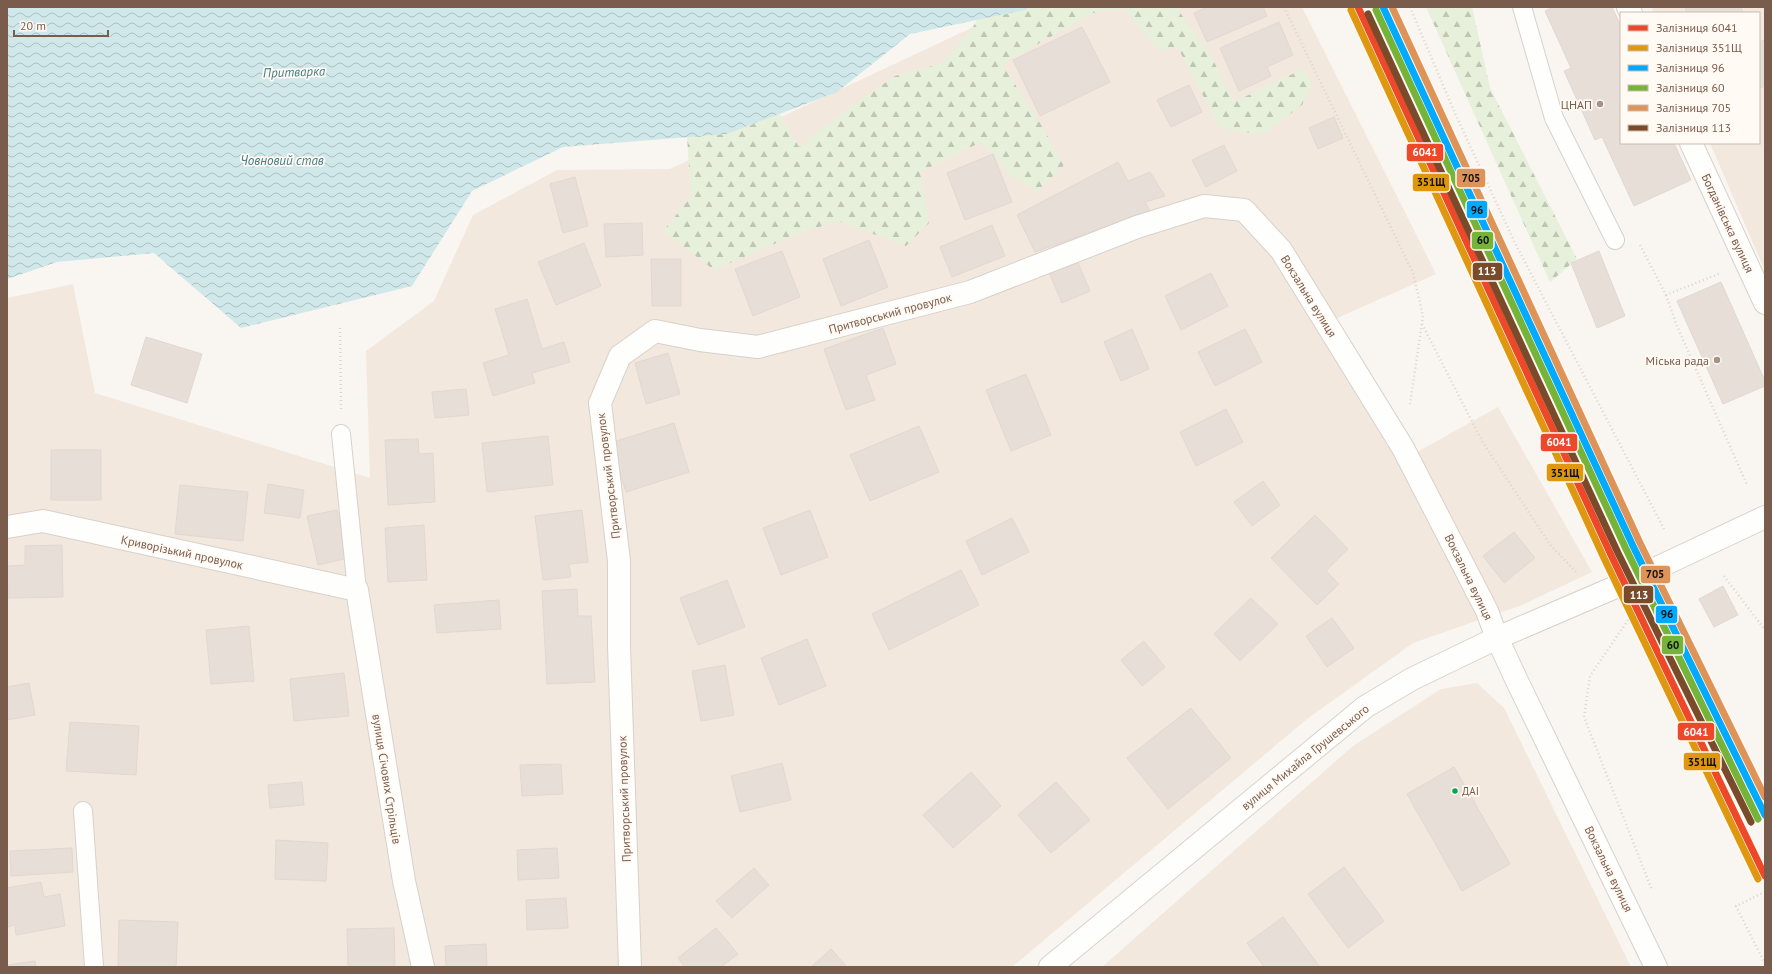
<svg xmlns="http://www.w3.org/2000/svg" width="1772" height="974" viewBox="0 0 1772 974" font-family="'PT Sans',sans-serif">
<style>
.residential{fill:#f2e8de}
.forest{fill:url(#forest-firs)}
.water{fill:url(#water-waves)}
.building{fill:#e6ded7;stroke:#e2d8d2}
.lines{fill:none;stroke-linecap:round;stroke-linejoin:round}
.lane-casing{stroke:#d7d1cb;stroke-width:20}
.street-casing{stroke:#d7d1cb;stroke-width:24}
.secondary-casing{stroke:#d9d2cb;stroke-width:24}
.path{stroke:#dcd5d0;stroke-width:2.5;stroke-dasharray:1 3;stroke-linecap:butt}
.lane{stroke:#fefefd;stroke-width:18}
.street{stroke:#fefefd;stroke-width:22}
.secondary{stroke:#fefefd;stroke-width:22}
.rail-1-casing{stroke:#fffaf3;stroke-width:10}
.rail-2-casing{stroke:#fffaf3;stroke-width:10}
.rail-3-casing{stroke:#fffaf3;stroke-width:10}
.rail-4-casing{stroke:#fffaf3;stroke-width:10}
.rail-5-casing{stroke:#fffaf3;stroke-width:10}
.rail-6-casing{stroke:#fffaf3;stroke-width:10}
.rail-1{stroke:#ee482b;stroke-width:7}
.rail-2{stroke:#de970f;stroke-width:7}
.rail-3{stroke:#0af;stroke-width:7}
.rail-4{stroke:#76b439;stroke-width:7}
.rail-5{stroke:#de9358;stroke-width:7}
.rail-6{stroke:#7a4b2a;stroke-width:7}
.poi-dot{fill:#a69286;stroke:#fffaf3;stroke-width:1.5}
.bus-dot{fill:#00a651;stroke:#fffaf3;stroke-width:1.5}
.labels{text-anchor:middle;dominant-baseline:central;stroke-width:3.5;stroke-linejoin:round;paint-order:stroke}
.bus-label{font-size:11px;fill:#7a5c4d;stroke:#fffaf3;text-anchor:start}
.poi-label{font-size:12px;fill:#7a5c4d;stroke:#fffaf3;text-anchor:end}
.street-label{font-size:12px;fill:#7a5c4d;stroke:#fffaf3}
.water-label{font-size:13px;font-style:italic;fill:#437c86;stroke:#fffaf3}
.line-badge{stroke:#fffaf3;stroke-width:1.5}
.badge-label{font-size:11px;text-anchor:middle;font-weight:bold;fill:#fff}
.pale-badge-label{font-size:11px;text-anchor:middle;font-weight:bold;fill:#111}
</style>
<defs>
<pattern id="forest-firs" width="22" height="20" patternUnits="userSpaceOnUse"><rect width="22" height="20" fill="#e7f0db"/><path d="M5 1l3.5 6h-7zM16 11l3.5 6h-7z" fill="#c0c6b4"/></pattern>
<pattern id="water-waves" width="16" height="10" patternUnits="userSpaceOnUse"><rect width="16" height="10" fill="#d0e8ea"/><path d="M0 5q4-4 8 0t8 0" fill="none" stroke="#aebfc0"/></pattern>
</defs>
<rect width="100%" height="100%" fill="#f9f5f0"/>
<g class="residential">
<path d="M1016 7H1302L1436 274 1315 328 1401 461 1498 407 1592 572 1522 605 1413 643 1307 719 1012 967H7V298L73 284 95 393 370 478 366 351 434 301 473 215 557 170 670 169Z"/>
<path d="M1652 7H1765V271L1710 143H1759V13H1654Z"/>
<path d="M1477 683 1504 708 1631 967H1102L1353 746 1441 689Z"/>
</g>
<g class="forest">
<path d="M1028 7H1176L1211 56 1234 102 1305 68 1312 85 1302 105 1263 135 1220 128 1178 48 1158 50 1124 9 1093 13 1002 64 1043 128 1064 165 1037 192 1009 173 981 142 920 172 929 223 906 246 838 221 797 234 714 270 663 231 691 197 687 137 727 134 780 114 799 147 843 112 895 76 940 64 970 32 977 20 1025 10Z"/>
<path d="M1426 7H1472L1490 88 1577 259 1550 282Z"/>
</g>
<path class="water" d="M7 7H1028L1025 10 910 34 837 92 727 134 563 147 472 191 412 286 241 328 154 253 57 262 7 279Z"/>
<g class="building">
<path d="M1207 7H1263L1267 16 1207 42 1194 13Z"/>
<path d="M1553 7H1612L1621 26V143H1674L1691 180 1634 206 1602 137 1595 140 1564 71 1571 68 1545 11Z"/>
<path d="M1685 7H1741L1743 13H1687Z"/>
<path d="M1279 22 1293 55 1267 67 1271 76 1239 91 1220 48Z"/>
<path d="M1082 27 1110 82 1040 116 1013 60Z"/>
<path d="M1765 40V86L1759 88V42Z"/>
<path d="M1189 85 1202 112 1171 127 1157 100Z"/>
<path d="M1334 117 1343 138 1318 149 1309 128Z"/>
<path d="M1224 145 1237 171 1206 187 1192 160Z"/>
<path d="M993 154 1012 202 965 220 947 173Z"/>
<path d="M1118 162 1128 181 1150 172 1165 196 1145 202 1150 211 1035 252 1017 215Z"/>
<path d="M575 177 588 226 563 233 550 184Z"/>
<path d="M642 223 643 255 606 257 604 224Z"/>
<path d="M992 225 1005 256 952 277 940 247Z"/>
<path d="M869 240 888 287 841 306 823 259Z"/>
<path d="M584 243 601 286 556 305 538 262Z"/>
<path d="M782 251 800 297 753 316 735 269Z"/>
<path d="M1599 251 1625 316 1597 328 1571 263Z"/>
<path d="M1076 258 1090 291 1062 303 1048 270Z"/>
<path d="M651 259H681V306H652Z"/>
<path d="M1211 273 1228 306 1181 330 1165 296Z"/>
<path d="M1721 282 1765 381V386L1723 404 1677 301Z"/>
<path d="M527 299 542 349 564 342 570 362 532 373 535 383 493 396 483 363 509 355 495 309Z"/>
<path d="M883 328 896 364 866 375 875 400 846 410 824 349Z"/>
<path d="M1132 329 1149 369 1121 381 1104 342Z"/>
<path d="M1245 329 1262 362 1215 386 1198 352Z"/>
<path d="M146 337 202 354 187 403 131 385Z"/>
<path d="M668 353 680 394 646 404 635 363Z"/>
<path d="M1026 374 1051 435 1011 451 986 390Z"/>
<path d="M466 389 469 415 435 418 432 392Z"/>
<path d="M1226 409 1243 442 1196 466 1180 432Z"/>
<path d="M674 423 689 472 626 492 610 443Z"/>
<path d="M919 426 939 472 870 501 850 455Z"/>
<path d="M548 436 553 485 487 492 482 443Z"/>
<path d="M418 439 419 454 433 453 435 502 388 505 385 440Z"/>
<rect x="51" y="450" width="50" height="50"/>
<path d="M1263 481 1280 505 1252 526 1234 502Z"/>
<path d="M268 484 304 490 300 518 264 513Z"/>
<path d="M180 485 248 492 243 541 175 534Z"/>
<path d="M337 510 348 558 318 565 307 516Z"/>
<path d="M582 510 588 562 569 564 571 577 543 580 535 516Z"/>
<path d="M810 510 828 557 781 575 763 528Z"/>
<path d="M1315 515 1348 549 1326 571 1339 584 1317 605 1271 558Z"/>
<path d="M1012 518 1029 552 982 575 966 541Z"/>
<path d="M424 525 427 580 388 582 385 528Z"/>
<path d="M1514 532 1535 558 1504 583 1483 556Z"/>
<path d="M62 545 63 597 8 598 7 566 25 565V546Z"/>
<path d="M961 570 979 605 889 650 872 614Z"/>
<path d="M727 580 745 627 698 645 680 598Z"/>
<path d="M1723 586 1738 615 1714 627 1699 599Z"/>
<path d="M577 589 578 616H591L595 682 547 684 542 591Z"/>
<path d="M1251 598 1278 624 1240 661 1214 634Z"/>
<path d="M499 600 501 629 437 633 434 605Z"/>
<path d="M1332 618 1354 648 1327 667 1306 636Z"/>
<path d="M249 626 254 681 211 684 206 630Z"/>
<path d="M807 639 826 686 779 705 761 658Z"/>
<path d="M1144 641 1165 667 1142 686 1121 660Z"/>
<path d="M725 665 734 715 701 721 692 671Z"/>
<path d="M344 673 349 716 294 721 290 679Z"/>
<path d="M29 683 35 715 7 720V687Z"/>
<path d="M1191 708 1231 758 1168 809 1127 758Z"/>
<path d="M70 722 139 726 136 775 66 771Z"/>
<path d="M782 763 791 800 740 812 731 776Z"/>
<path d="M561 764 563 794 522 796 520 765Z"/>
<path d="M1454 767 1510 864 1462 891 1407 794Z"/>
<path d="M971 772 1001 806 953 848 923 815Z"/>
<path d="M302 782 304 805 270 808 268 785Z"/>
<path d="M1056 782 1090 820 1051 853 1018 815Z"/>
<path d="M276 840 328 843 326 881 275 879Z"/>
<path d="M72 848 73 872 11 876 10 851Z"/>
<path d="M557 848 559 878 518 880 517 850Z"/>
<path d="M1344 867 1384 921 1348 948 1308 894Z"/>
<path d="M754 868 769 885 732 918 716 901Z"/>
<path d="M41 882 44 897 60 894 65 926 16 935 15 925 7 927V888Z"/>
<path d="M566 898 568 928 527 930 526 900Z"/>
<path d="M1283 917 1320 967H1264L1247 943Z"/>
<path d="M119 920 178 922 176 967H118Z"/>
<path d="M394 928 395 967H348L347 929Z"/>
<path d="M716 928 738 954 721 967H685L678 958Z"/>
<path d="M486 944 487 967H446L445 946Z"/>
<path d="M831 949 847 967H811Z"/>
<path d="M35 961 36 967H7V965Z"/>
</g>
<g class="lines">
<defs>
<g id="lane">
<path d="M1522 7 1554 118 1615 240"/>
<path d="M341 434 357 590"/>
<path d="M83 811 94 967"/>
</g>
<g id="street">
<path d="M1628 7 1631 13"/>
<path d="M1691 143 1765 303"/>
<path d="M7 527 43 521 357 590 404 881 423 967"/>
<path d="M630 967 619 646V561L600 403 620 356 655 331 700 340 758 347 970 292 1137 227 1204 206 1244 210 1281 250 1403 448 1487 611 1497 638 1517 681 1656 967"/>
</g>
<path id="secondary" d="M1050 967 1365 707 1412 679 1497 638 1625 583 1765 517"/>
</defs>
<use href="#lane" class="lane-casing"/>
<use href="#street" class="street-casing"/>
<use href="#secondary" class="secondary-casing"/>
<g class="path">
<path d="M1284 7 1413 273 1423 316 1410 404"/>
<path d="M1410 7 1454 111 1514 241 1664 529"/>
<path d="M1640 245 1666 295 1721 273"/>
<path d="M1666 295 1677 326 1747 485"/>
<path d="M1422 324 1482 441 1551 546 1576 572"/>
<path d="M340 328 341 409"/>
<path d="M1724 576 1765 630"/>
<path d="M1628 620 1590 676 1584 717 1652 890"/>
<path d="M1765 892 1736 906 1765 964"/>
</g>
<use href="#lane" class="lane"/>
<use href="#street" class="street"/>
<use href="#secondary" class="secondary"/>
<defs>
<path id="rail-1" d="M1358 7 1611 555 1765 876"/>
<path id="rail-2" d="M1351 10 1604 558 1758 879"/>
<path id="rail-3" d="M1383 7 1633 546 1765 815"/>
<path id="rail-4" d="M1376 10 1626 549 1758 819"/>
<path id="rail-5" d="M1392 7 1640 543 1765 797"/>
<path id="rail-6" d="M1368 14 1618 553 1751 822"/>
</defs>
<use href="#rail-1" class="rail-1-casing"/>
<use href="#rail-2" class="rail-2-casing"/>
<use href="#rail-3" class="rail-3-casing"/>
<use href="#rail-4" class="rail-4-casing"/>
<use href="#rail-5" class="rail-5-casing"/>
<use href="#rail-6" class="rail-6-casing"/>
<use href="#rail-1" class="rail-1"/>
<use href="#rail-2" class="rail-2"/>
<use href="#rail-3" class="rail-3"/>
<use href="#rail-4" class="rail-4"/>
<use href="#rail-5" class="rail-5"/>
<use href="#rail-6" class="rail-6"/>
</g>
<g class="poi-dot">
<circle cx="1600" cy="104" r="4"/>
<circle cx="1717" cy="360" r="4"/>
</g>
<circle class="bus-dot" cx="1455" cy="791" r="3.5"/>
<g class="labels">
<g class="bus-label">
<text x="1462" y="791">ДАІ</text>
</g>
<g class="poi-label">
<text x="1592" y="104">ЦНАП</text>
<text x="1709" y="360">Міська рада</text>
</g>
<g class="street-label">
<text transform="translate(1728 223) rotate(65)">Богданівська вулиця</text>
<text transform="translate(1309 296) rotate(58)">Вокзальна вулиця</text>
<text transform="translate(890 313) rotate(-15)">Притворський провулок</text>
<text transform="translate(608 476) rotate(-97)">Притворський провулок</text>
<text transform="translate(182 552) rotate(12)">Криворізький провулок</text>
<text transform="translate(1469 577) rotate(64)">Вокзальна вулиця</text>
<text transform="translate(1305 757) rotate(-39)">вулиця Михайла Грушевського</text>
<text transform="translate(387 779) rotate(81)">вулиця Січових Стрільців</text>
<text transform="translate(624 799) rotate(-92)">Притворський провулок</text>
<text transform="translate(1609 869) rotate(64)">Вокзальна вулиця</text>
</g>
<g class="water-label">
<text transform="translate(294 72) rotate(-2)">Притварка</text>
<text x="282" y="160">Човновий став</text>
</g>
</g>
<g class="line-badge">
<rect x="1406" y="143" width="38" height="19" rx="4" fill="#ee482b"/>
<rect x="1456" y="168" width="30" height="20" rx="4" fill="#de9358"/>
<rect x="1412" y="173" width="38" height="19" rx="4" fill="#de970f"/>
<rect x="1466" y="200" width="22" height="19" rx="4" fill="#0af"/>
<rect x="1471" y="231" width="23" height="19" rx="4" fill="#76b439"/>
<rect x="1472" y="262" width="31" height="19" rx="4" fill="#7a4b2a"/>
<rect x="1540" y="433" width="38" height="19" rx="4" fill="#ee482b"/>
<rect x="1546" y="463" width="38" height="19" rx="4" fill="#de970f"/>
<rect x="1640" y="565" width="31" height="19" rx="4" fill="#de9358"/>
<rect x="1623" y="585" width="31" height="19" rx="4" fill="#7a4b2a"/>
<rect x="1655" y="605" width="23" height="19" rx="4" fill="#0af"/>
<rect x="1661" y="635" width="23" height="20" rx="4" fill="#76b439"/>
<rect x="1677" y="722" width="38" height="19" rx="4" fill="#ee482b"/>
<rect x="1683" y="752" width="38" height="19" rx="4" fill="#de970f"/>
</g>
<g class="badge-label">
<text x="1425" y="156">6041</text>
<text x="1487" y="275">113</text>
<text x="1559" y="446">6041</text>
<text x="1639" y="599">113</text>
<text x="1696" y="736">6041</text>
</g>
<g class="pale-badge-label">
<text x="1471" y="182">705</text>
<text x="1431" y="186">351Щ</text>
<text x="1477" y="214">96</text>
<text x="1483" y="244">60</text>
<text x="1565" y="477">351Щ</text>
<text x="1655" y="578">705</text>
<text x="1667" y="618">96</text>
<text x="1673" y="649">60</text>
<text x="1702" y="766">351Щ</text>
</g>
<rect width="1772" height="974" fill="none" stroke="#7a5c4d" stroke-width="16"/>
<rect x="1620" y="12" width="140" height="132" fill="#fffaf3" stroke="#cabbb1"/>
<rect x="1628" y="25" width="20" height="6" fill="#ee482b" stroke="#cabbb1"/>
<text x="1656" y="32" font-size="12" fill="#7a5c4d">Залізниця 6041</text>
<rect x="1628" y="45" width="20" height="6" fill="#de970f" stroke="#cabbb1"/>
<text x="1656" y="52" font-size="12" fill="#7a5c4d">Залізниця 351Щ</text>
<rect x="1628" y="65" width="20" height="6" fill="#00aaff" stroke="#cabbb1"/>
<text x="1656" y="72" font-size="12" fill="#7a5c4d">Залізниця 96</text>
<rect x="1628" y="85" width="20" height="6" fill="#76b439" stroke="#cabbb1"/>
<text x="1656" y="92" font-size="12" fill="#7a5c4d">Залізниця 60</text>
<rect x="1628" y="105" width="20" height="6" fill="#de9358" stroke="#cabbb1"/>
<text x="1656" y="112" font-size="12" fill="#7a5c4d">Залізниця 705</text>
<rect x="1628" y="125" width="20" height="6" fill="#7a4b2a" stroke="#cabbb1"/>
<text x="1656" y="132" font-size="12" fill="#7a5c4d">Залізниця 113</text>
<path d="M14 30v6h94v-6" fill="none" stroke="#7a5c4d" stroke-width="2"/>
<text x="20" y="30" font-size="12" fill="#7a5c4d" stroke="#fffaf3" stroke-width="3" paint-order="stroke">20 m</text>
</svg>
